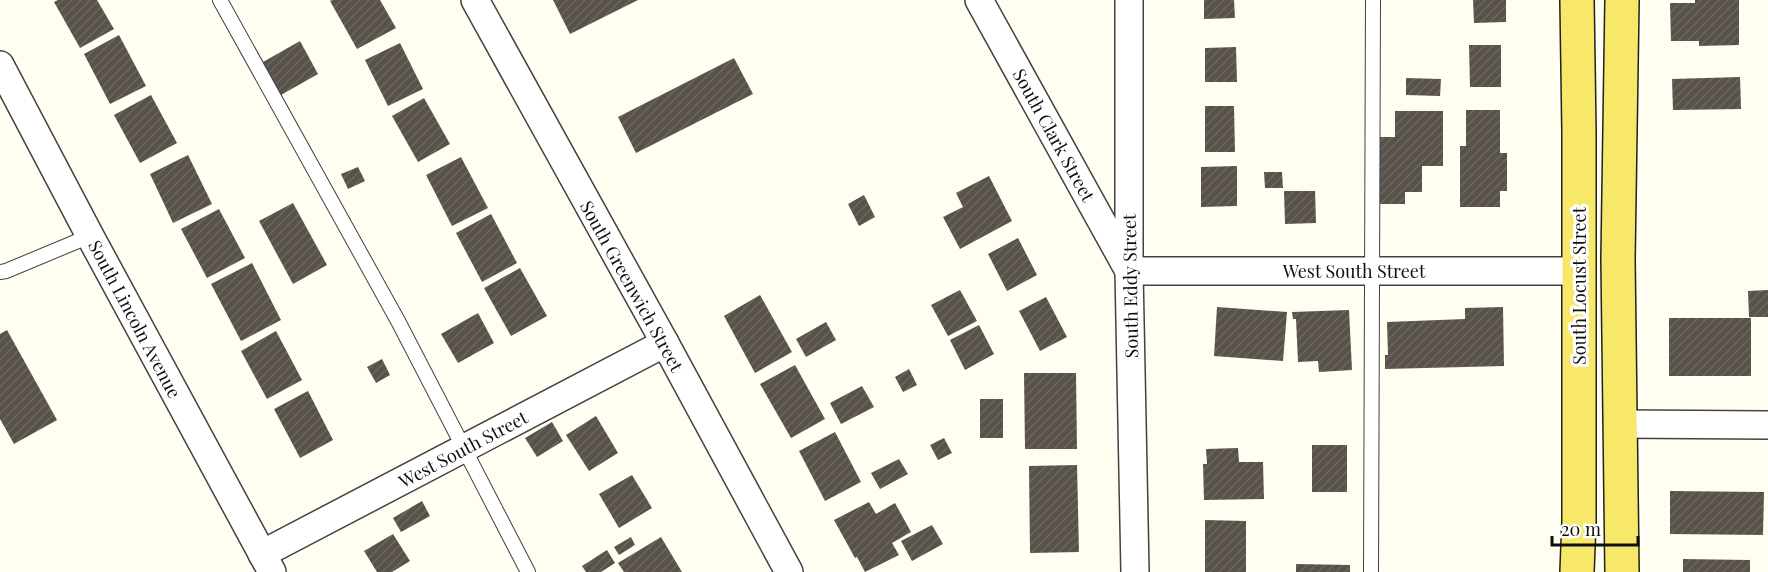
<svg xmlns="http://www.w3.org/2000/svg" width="1768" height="572" viewBox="0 0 1768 572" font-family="'Playfair Display',serif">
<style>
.building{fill:url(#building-hatch)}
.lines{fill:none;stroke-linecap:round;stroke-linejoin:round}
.lane-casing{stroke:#424242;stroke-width:16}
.street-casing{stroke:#424242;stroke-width:30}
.primary-casing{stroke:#202020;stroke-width:36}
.lane{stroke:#fff;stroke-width:14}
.street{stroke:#fff;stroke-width:27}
.primary{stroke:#f7e86a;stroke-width:33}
.labels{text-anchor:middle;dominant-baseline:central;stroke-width:6;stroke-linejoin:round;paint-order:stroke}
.street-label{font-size:18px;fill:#0f0f0f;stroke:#fff}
</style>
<defs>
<pattern id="building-hatch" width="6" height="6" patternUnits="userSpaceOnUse" patternTransform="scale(1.5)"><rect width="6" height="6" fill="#58524b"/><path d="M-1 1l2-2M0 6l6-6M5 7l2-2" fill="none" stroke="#6b6661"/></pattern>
</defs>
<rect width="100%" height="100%" fill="#fffef1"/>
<g class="building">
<path d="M58 0H97L114 29 80 48 54 2Z"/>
<path d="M332 0H380L396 28 357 49 330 1Z"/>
<path d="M553 0H638L570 34Z"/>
<path d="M1204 0H1234L1235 18 1204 19Z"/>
<path d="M1473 0H1506V22L1474 23Z"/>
<path d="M1695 0H1739V45L1699 46V41H1671L1670 3H1695Z"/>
<path d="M119 35 146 86 110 104 84 54Z"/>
<path d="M300 41 318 74 281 95 263 62Z"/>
<path d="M400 43 423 89 388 106 365 60Z"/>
<path d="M1469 45H1501V87H1470Z"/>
<path d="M1236 47 1237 82H1205V48Z"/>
<path d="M734 58 753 94 636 153 618 117Z"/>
<path d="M1740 77 1741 109 1673 110 1672 79Z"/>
<path d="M1406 78 1441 79 1440 96 1406 95Z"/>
<path d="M151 95 177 143 140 163 114 115Z"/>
<path d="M424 98 450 144 418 162 392 116Z"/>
<path d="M1205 106H1234L1235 152H1205Z"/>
<path d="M1466 110H1500V153H1507V191H1500V207H1460V146H1466Z"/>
<path d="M1395 111H1443V166H1422V192H1405V204H1376L1375 137H1395Z"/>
<path d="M188 155 212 204 173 223 150 174Z"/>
<path d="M461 157 488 208 452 226 426 175Z"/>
<path d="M1237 166V206L1201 207V167Z"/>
<path d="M358 167 365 181 348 189 341 174Z"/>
<path d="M1264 172H1282L1283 188H1265Z"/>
<path d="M989 176 1012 221 960 249 943 217 963 207 956 193Z"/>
<path d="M1284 191H1315L1316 223 1285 224Z"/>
<path d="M864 195 875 217 859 226 848 204Z"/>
<path d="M293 203 327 265 293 284 259 221Z"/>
<path d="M219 209 245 258 207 278 181 229Z"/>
<path d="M491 214 517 263 482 282 456 233Z"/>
<path d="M1018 238 1037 275 1007 291 988 254Z"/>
<path d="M252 263 281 320 241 341 211 284Z"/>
<path d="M520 268 547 316 511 336 484 288Z"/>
<path d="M960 290 977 321 948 336 931 305Z"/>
<path d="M1768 290V317H1749L1748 291Z"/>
<path d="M760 295 792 352 755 373 724 316Z"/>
<path d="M1046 297 1067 337 1040 351 1019 311Z"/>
<path d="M1217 307 1287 312 1283 361 1214 356Z"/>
<path d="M1503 307 1504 366 1385 369V355H1388L1387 322 1465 319V308Z"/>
<path d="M1349 310 1352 370 1319 372 1318 361 1298 362 1296 319H1293L1292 312Z"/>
<path d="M478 313 494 343 458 363 441 334Z"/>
<rect x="1669" y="318" width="82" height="58"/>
<path d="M826 322 836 340 806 357 796 339Z"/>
<path d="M979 325 994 354 965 370 950 340Z"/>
<path d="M7 330 57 420 14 444 0 419V334Z"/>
<path d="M276 331 302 380 267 399 241 351Z"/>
<path d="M382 359 390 375 376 383 367 367Z"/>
<path d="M795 365 825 419 791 438 760 384Z"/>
<path d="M909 369 917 385 903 392 895 377Z"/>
<path d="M1024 373H1076L1077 449H1025Z"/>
<path d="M862 386 874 407 841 424 830 403Z"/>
<path d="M308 391 333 440 300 458 274 409Z"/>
<rect x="980" y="399" width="23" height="39"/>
<path d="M596 416 618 453 589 471 566 435Z"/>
<path d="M552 422 563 441 537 457 525 438Z"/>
<path d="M835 432 861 482 825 501 799 451Z"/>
<path d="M944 438 952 453 938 460 930 445Z"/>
<rect x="1312" y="445" width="35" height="47"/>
<path d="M1238 448 1239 462H1263L1264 499 1204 500 1203 464H1207L1206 449Z"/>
<path d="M899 459 908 474 880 489 871 473Z"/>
<path d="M1077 465 1079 552 1030 553 1029 466Z"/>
<path d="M632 475 652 508 619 528 599 494Z"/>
<path d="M1670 491 1764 492 1763 535 1670 534Z"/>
<path d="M422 501 430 516 401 532 393 518Z"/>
<path d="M869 502 876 514 895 503 911 532 892 543 899 555 865 572 857 557 855 558 834 520Z"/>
<path d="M1205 520 1246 521V572H1205Z"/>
<path d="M932 525 943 544 912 561 901 541Z"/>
<path d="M393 534 410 561 392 572H377L364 551Z"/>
<path d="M631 537 635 545 619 555 614 547Z"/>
<path d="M661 537 682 572H624L618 563Z"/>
<path d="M607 550 615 563 601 572H586L582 566Z"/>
<path d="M1683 559 1750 560V572H1683Z"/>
<path d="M1296 564 1350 565V572H1296Z"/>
</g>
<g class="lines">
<defs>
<g id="lane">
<path d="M220 0 398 321 528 572"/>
<path d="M0 272 6 271 90 236"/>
<path d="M1371 572 1373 0"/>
</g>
<g id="street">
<path d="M475 0 665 343 789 572"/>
<path d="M979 0 1129 271H1579"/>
<path d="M1129 0V271L1135 572"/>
<path d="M0 65 90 236 272 572"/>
<path d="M1620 424 1768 425"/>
<path d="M262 554 665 343"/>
</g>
<g id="primary">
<path d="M1577 0 1579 132V521L1577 572"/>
<path d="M1622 572 1618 259 1622 0"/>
</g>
</defs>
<use href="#lane" class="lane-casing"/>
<use href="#street" class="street-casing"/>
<use href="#primary" class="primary-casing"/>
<use href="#lane" class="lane"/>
<use href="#street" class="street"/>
<use href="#primary" class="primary"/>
</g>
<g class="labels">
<g class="street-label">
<text transform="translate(1054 135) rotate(61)">South Clark Street</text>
<text x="1354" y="271">West South Street</text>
<text transform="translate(632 286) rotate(61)">South Greenwich Street</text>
<text transform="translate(1130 286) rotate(-91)">South Eddy Street</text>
<text transform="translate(1579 286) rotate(-90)">South Locust Street</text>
<text transform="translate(135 319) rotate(62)">South Lincoln Avenue</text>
<text transform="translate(463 449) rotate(-28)">West South Street</text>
</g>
</g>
<path d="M1552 536v9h86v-9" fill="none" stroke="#0f0f0f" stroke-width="3"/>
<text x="1561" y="536" font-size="18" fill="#0f0f0f" stroke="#ffffff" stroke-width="4.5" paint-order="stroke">20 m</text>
</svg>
